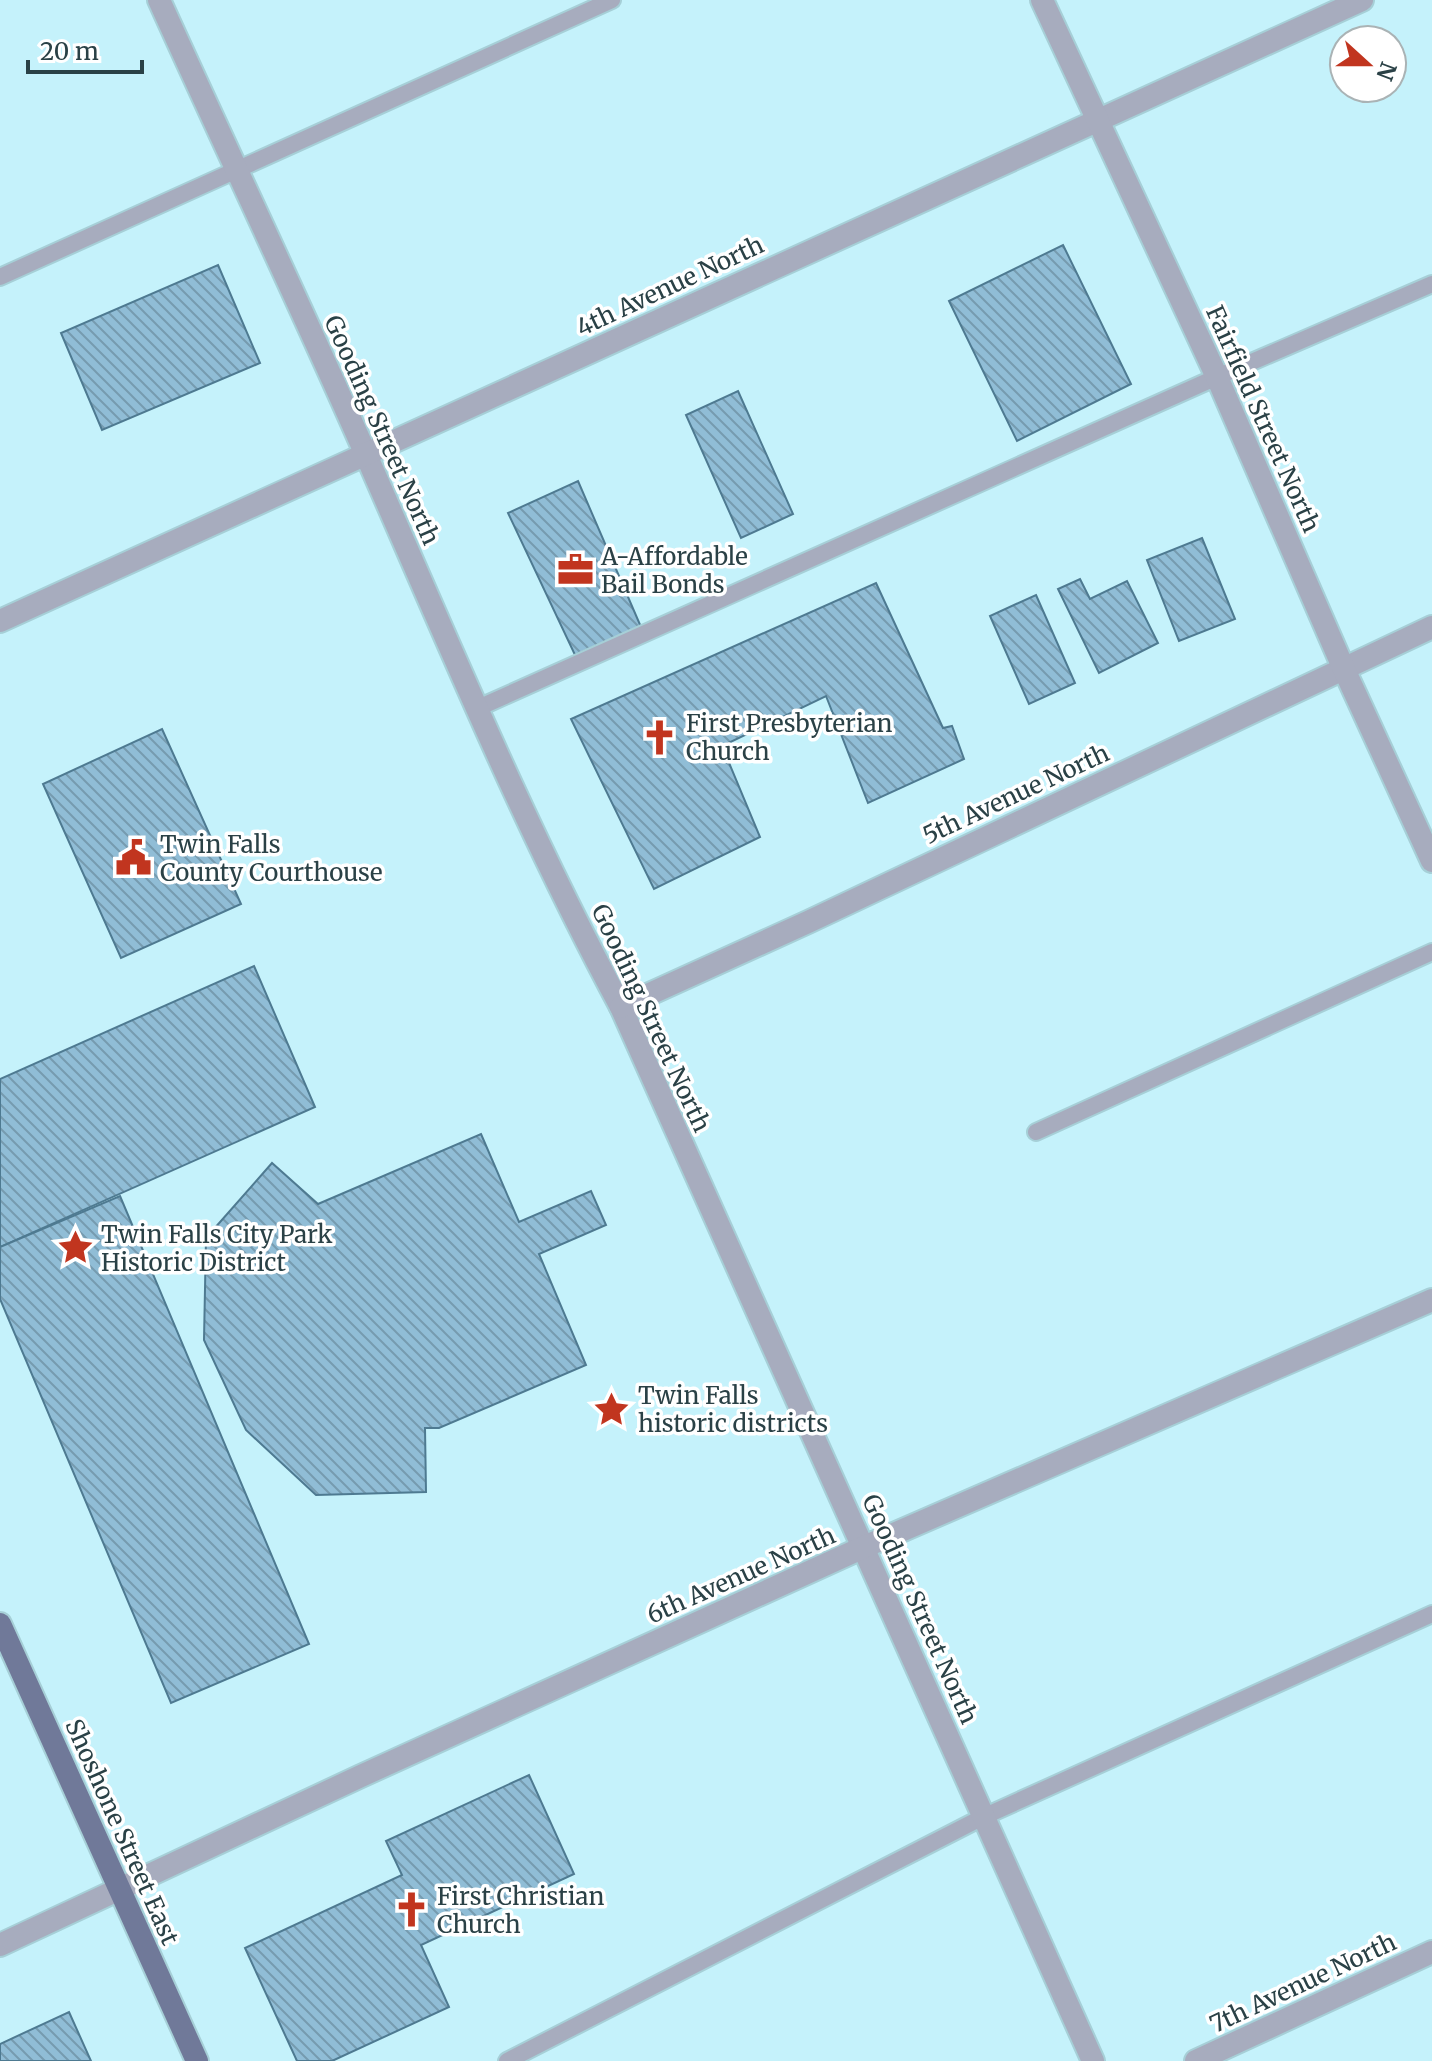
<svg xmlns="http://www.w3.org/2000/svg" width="1432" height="2061" viewBox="0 0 1432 2061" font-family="Merriweather,serif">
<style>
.building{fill:url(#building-back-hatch);stroke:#4e7a91;stroke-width:2}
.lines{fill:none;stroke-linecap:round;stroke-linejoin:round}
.service-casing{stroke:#a6cfd7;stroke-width:20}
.minor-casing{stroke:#a6cfd7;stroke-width:26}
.tertiary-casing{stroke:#a6cfd7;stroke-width:26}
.primary-casing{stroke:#a6cfd7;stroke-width:26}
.service{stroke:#a7acbe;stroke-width:16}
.minor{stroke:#a7acbe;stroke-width:22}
.tertiary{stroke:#a7acbe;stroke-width:22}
.primary{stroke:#707999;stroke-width:22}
.labels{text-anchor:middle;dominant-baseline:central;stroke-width:7;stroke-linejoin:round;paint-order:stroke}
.street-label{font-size:24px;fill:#2a4146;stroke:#fff}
.poi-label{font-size:24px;fill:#2a4146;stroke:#fff;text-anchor:start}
</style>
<defs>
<pattern id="building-back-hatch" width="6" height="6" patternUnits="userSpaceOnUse" patternTransform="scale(2)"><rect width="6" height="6" fill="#90bdd6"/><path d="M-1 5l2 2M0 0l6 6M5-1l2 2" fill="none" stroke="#769baf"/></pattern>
</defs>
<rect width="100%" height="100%" fill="#c5f2fb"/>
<g class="building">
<path d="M1063 245 1131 384 1017 441 949 301Z"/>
<path d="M218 265 260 363 102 430 61 333Z"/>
<path d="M738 391 793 514 741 538 686 415Z"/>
<path d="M578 481 641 627 575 655 508 513Z"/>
<path d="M1202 538 1235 619 1179 641 1147 560Z"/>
<path d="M1080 579 1090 599 1127 581 1158 643 1099 673 1058 589Z"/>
<path d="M876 583 943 728 952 726 964 759 868 803 826 696 722 746 760 837 654 889 571 719Z"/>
<path d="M1036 595 1075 683 1029 704 990 616Z"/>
<path d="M162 729 241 904 121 958 43 784Z"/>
<path d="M254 966 315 1107 0 1247V1079Z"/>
<path d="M481 1134 519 1222 591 1191 606 1225 539 1254 586 1365 439 1428H425L426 1492 316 1495 246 1430 204 1340 206 1238 272 1163 318 1204Z"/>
<path d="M120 1196 309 1644 171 1703 0 1299V1247Z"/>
<path d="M529 1775 574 1874 421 1945 449 2007 332 2061H297L245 1948 402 1875 386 1841Z"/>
<path d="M69 2012 91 2061H0V2044Z"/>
</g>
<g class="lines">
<defs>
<g id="service">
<path d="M0 277 612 0"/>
<path d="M478 708 1217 377 1432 284"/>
<path d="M1036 1132 1432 952"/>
<path d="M507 2061 983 1817 1432 1614"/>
</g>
<g id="minor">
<path d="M159 0C228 153 300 304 367 457 448 642 526 830 621 1007L1093 2061"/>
<path d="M0 621 1362 0"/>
<path d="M621 1007 808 922 1432 627"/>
<path d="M0 1945 361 1776 864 1547 1432 1300"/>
<path d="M1196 2061 1432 1952"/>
</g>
<path id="tertiary" d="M1042 0 1217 377 1343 667 1432 861"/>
<path id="primary" d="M0 1624 197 2061"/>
</defs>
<use href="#service" class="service-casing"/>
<use href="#minor" class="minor-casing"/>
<use href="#tertiary" class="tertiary-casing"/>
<use href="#primary" class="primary-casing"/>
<use href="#service" class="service"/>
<use href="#minor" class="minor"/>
<use href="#tertiary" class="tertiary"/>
<use href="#primary" class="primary"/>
</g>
<defs>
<symbol id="office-bare" viewBox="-9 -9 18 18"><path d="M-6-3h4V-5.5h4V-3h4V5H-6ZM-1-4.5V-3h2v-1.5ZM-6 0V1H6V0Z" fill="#c1351f" stroke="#fff" stroke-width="2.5" paint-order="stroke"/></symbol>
<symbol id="church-bare" viewBox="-9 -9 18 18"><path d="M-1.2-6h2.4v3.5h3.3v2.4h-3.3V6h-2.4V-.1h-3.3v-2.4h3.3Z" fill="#c1351f" stroke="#fff" stroke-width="2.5" paint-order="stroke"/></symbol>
<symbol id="civic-bare" viewBox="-9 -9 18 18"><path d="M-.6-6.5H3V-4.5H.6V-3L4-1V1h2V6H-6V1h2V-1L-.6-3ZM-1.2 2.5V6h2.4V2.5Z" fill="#c1351f" stroke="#fff" stroke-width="2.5" paint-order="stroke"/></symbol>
<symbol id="sight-bare" viewBox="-9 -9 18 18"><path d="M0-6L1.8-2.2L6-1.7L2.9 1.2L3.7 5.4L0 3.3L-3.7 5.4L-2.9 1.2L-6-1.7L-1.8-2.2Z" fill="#c1351f" stroke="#fff" stroke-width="2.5" paint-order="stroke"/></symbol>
</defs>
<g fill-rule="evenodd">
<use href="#office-bare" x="550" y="544" width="51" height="51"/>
<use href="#church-bare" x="634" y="712" width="51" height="51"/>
<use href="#civic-bare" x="108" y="832" width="51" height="51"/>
<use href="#sight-bare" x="50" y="1222" width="51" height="51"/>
<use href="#sight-bare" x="586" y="1384" width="51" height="51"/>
<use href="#church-bare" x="386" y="1884" width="51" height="51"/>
</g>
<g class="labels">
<g class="street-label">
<text transform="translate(670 286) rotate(-25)">4th Avenue North</text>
<text transform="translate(1263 419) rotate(66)">Fairfield Street North</text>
<text transform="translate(382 430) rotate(66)">Gooding Street North</text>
<text transform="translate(1016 794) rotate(-25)">5th Avenue North</text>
<text transform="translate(651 1018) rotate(65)">Gooding Street North</text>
<text transform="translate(741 1575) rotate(-24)">6th Avenue North</text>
<text transform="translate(920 1609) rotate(66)">Gooding Street North</text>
<text transform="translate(122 1832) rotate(66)">Shoshone Street East</text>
<text transform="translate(1303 1983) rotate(-25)">7th Avenue North</text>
</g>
<g class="poi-label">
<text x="601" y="556">A-Affordable<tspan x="601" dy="28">Bail Bonds</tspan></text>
<text x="686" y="723">First Presbyterian<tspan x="686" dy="28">Church</tspan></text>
<text x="160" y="844">Twin Falls<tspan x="160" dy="28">County Courthouse</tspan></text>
<text x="101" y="1234">Twin Falls City Park<tspan x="101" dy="28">Historic District</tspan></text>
<text x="638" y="1395">Twin Falls<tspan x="638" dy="28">historic districts</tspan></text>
<text x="437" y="1896">First Christian<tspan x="437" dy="28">Church</tspan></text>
</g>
</g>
<g transform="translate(1368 64) rotate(111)"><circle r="38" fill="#ffffff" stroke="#aab3b5" stroke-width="2"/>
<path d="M0-6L14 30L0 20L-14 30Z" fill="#c1351f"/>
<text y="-12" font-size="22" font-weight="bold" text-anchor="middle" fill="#2a4146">N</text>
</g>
<path d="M28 60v12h114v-12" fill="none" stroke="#2a4146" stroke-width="4"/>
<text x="40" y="60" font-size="24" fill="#2a4146" stroke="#ffffff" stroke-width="6" paint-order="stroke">20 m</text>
</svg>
